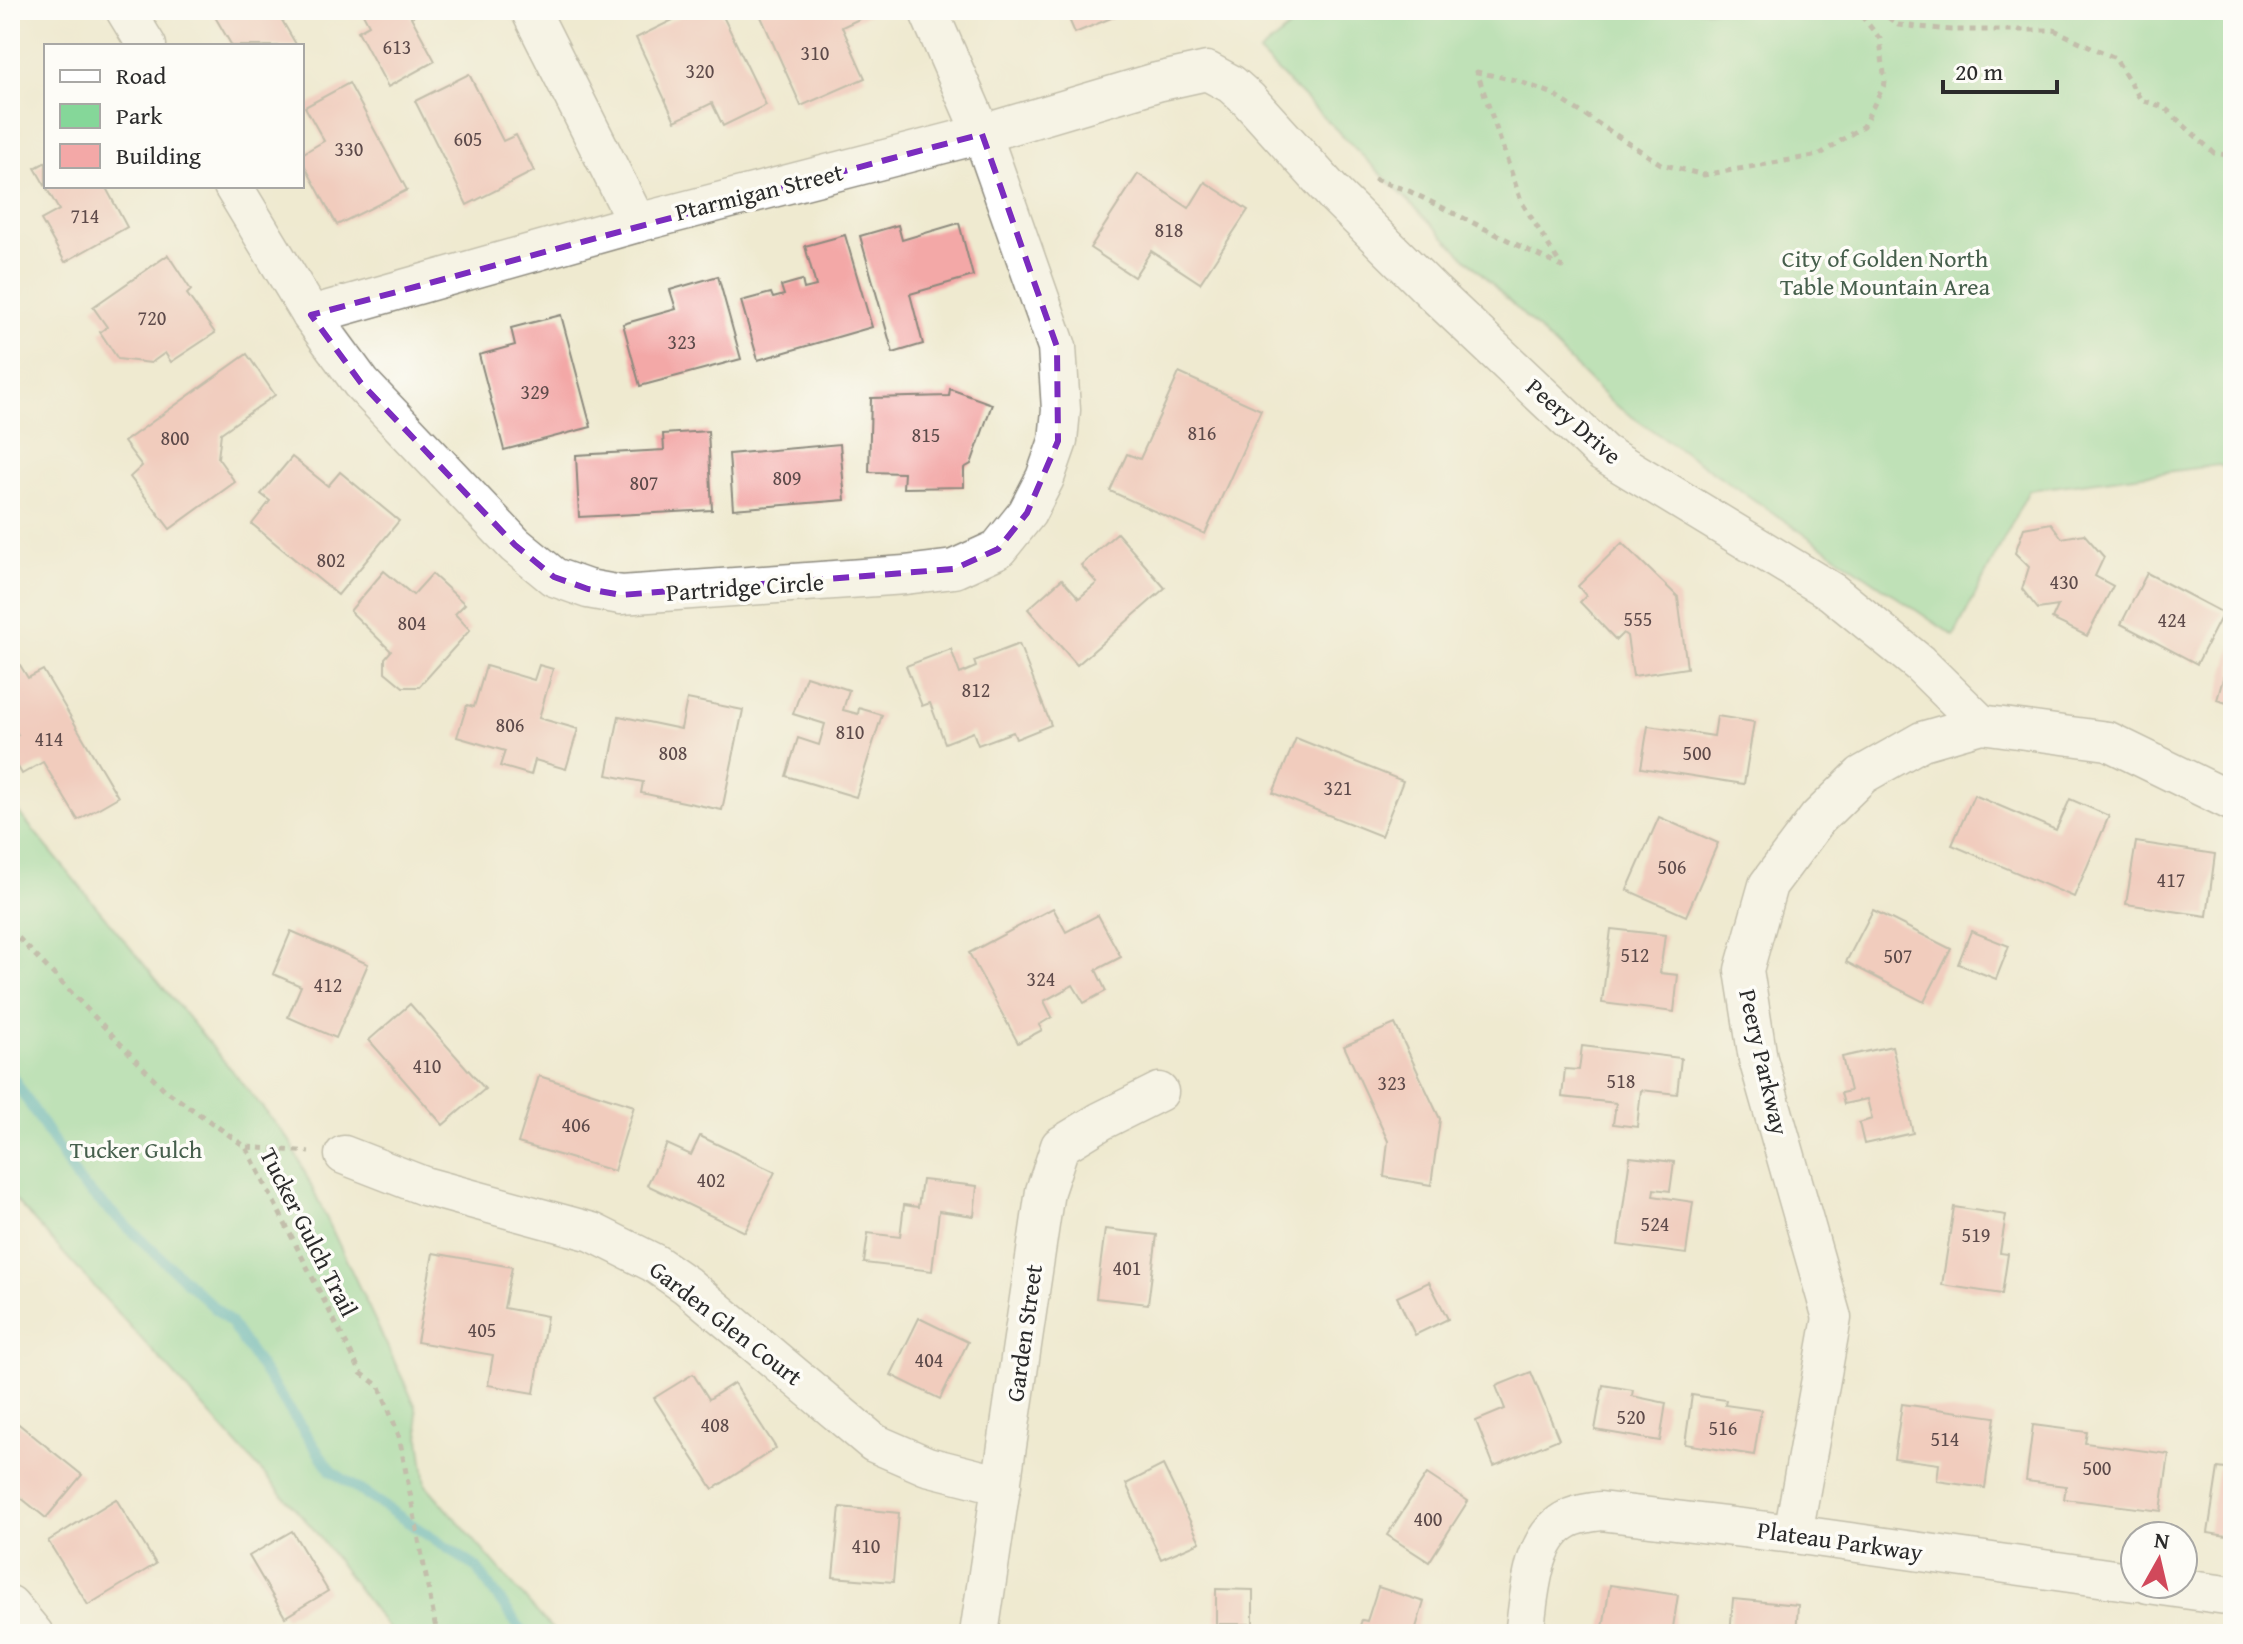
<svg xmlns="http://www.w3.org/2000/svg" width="2243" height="1644" viewBox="0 0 2243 1644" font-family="'Gentium Book Plus',serif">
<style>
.green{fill:#85d799;stroke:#588162;stroke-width:2}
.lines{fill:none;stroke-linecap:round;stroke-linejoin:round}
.stream{stroke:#3babb7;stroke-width:11}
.building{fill:#f3a8a7}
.minor-casing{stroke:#8d8a7e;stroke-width:41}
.path{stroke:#8d8a7e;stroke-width:5;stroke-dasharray:6 6;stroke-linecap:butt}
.minor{stroke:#fff;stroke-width:38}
.marked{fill:none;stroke:#7b2cbf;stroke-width:6;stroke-dasharray:16 10;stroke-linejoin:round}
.labels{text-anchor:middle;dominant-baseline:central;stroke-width:7;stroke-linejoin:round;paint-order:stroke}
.number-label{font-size:20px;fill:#5d4a4a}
.street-label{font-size:24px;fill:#2b2b2b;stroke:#fdfcf7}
.park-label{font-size:24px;fill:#465f4c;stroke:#fdfcf7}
</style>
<rect width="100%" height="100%" fill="#fdfcf7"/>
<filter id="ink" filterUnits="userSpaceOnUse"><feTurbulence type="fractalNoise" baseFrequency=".0125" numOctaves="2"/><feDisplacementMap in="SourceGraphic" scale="16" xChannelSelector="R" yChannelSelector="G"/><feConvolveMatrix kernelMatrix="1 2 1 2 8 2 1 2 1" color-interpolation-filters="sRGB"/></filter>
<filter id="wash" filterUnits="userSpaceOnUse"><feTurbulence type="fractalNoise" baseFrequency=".006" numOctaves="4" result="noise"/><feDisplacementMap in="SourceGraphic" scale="32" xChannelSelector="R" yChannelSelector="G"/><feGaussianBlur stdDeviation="1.8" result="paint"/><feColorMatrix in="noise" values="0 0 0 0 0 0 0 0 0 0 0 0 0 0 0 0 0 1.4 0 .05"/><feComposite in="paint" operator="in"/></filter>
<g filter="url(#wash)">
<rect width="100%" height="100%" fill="#efead0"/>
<g class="green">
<path d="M1311 10H2233V473L2219 465 2029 490 1954 636 1612 403 1259 53Z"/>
<path d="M10 802 290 1141 416 1407 426 1485 556 1634H392L311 1526 10 1194Z"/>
</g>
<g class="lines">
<path class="stream" d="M10 1073 80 1183 230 1322 331 1471 476 1567 524 1634"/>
</g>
<g id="blocks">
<g class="building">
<path d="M211 10H276L297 46H232Z"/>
<path d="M361 10H425L411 17 435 61 388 87 358 31 369 25Z"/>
<path d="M693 10H720L766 105 723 126 712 103 675 121 636 38Z"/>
<path d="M758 10H869L870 14 842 27 865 78 801 106Z"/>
<path d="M1065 10H1119L1121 14 1075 33Z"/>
<path d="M469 74 503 141 516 135 534 171 467 205 415 101Z"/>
<path d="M349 83 407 190 337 225 302 161V154L324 141 305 107Z"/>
<path d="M46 162V186H105L127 227 65 262 41 220 59 210 35 168Z"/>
<path d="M1138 174 1189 208 1205 182 1248 210 1200 283 1151 251 1134 277 1090 248Z"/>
<path d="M959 223 973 276 910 294 923 344 893 353 860 236 898 225 902 240Z"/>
<path d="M845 235 872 327 758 360 741 301 771 293 773 298 784 295 781 286 802 280 804 289 816 286 805 246Z"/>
<path d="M168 255 191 290 187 294 215 333 171 362 165 353 151 363 118 359 100 332 107 327 93 307Z"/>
<path d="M718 276 741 359 640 386 623 324 676 309 670 290Z"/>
<path d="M561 315 591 427 504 450 479 355 515 345 511 328Z"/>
<path d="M247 354 275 395 221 433 218 458 235 482 170 529 130 477 142 466 124 442Z"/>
<path d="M1179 373 1261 410 1205 534 1110 491 1127 454 1140 459Z"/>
<path d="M950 389 992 404 971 464 964 468V487L903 488 904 473 869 472 871 398 949 396Z"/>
<path d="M708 431 712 510 579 517 576 455 664 450 663 434Z"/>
<path d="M840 444 845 500 733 509 729 454Z"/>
<path d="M292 457 328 486 340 472 399 521 338 595 252 524 270 501 261 494Z"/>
<path d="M2051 523 2062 538 2084 534 2104 557 2095 576 2113 586 2087 636 2052 619 2058 606 2038 609 2022 589 2029 567 2015 553 2024 528Z"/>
<path d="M1117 533 1165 588 1077 665 1028 609 1062 579 1079 598 1097 583 1081 565Z"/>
<path d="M1622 543 1678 597 1687 668 1633 676 1627 636 1623 633 1616 640 1580 602 1586 596 1578 586Z"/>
<path d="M384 571 413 595 432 574 465 604 455 614 470 630 419 687H403L385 672V658L391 651 350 611Z"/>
<path d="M2147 573 2223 613 2197 664 2121 624Z"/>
<path d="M1019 644 1051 725 1016 739 1013 732 978 745 973 732 945 743 930 703 922 706 906 666 951 649 960 674 976 667 974 661Z"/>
<path d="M2232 647 2233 648V705L2217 700Z"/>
<path d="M15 657 28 678 43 670 118 797 78 820 43 762 22 774 10 753V740L18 735 10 722V660Z"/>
<path d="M539 665 553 669 539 718 578 729 566 769 535 760 531 775 500 766 505 751 457 737 467 705 474 707 486 666 534 680Z"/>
<path d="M806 676 849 690 843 710 858 714 859 708 882 715 856 797 786 776 798 738 819 745 825 724 793 714Z"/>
<path d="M687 699 743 710 722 810 641 793 643 782 607 775 619 716 681 729Z"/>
<path d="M1717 716 1754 722 1744 784 1641 768 1648 726 1714 736Z"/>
<path d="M1296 738 1403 781 1381 836 1273 793Z"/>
<path d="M1974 795 2056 830 2070 799 2109 816 2074 897 1952 845Z"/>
<path d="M1659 817 1718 843 1686 916 1627 890Z"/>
<path d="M2136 842 2215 854 2207 916 2126 904Z"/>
<path d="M1053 908 1066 932 1098 915 1121 957 1096 970 1106 991 1084 1003 1073 985 1044 1001 1052 1017 1039 1025 1042 1030 1018 1043 969 953Z"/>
<path d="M1873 910 1951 949 1924 1002 1846 962Z"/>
<path d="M1611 929 1665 935 1660 973 1678 975 1674 1012 1602 1003Z"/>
<path d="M291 931 368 964 336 1038 288 1017 301 986 273 974Z"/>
<path d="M1971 931 2009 946 1996 979 1958 964Z"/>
<path d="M410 1004 485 1089 443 1125 369 1040Z"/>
<path d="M1395 1024 1440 1119 1431 1185 1384 1177 1388 1141 1344 1046Z"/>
<path d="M1582 1046 1681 1058 1677 1094 1641 1090 1637 1127 1613 1124 1616 1103 1562 1097 1565 1069 1579 1070Z"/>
<path d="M1892 1046 1913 1133 1864 1144 1859 1123 1872 1119 1867 1099 1844 1104 1841 1093 1850 1091 1842 1057Z"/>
<path d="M539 1076 634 1106 614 1171 518 1143Z"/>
<path d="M700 1136 775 1172 745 1232 647 1185 667 1144 691 1155Z"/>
<path d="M1630 1157 1674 1162 1670 1191 1654 1189 1653 1196 1693 1202 1686 1254 1618 1245Z"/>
<path d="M922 1180 977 1186 974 1216 939 1211 932 1271 864 1263 868 1233 900 1237 904 1205 918 1207Z"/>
<path d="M1954 1207 2006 1215 2000 1253 2008 1254 2002 1294 1942 1285Z"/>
<path d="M1105 1229 1157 1235 1148 1304 1096 1298Z"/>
<path d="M433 1253 512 1267 504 1308 547 1316 534 1393 488 1385 493 1355 417 1342Z"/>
<path d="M1429 1282 1448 1319 1415 1335 1397 1297Z"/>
<path d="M919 1318 968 1342 940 1399 891 1375Z"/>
<path d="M1531 1372 1559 1439 1494 1466 1476 1421 1505 1409 1496 1386Z"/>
<path d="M693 1374 709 1399 734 1383 776 1448 713 1489 654 1398Z"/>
<path d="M1603 1385 1633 1390 1632 1396 1666 1403 1660 1441 1595 1430Z"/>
<path d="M1692 1395 1726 1400 1725 1405 1761 1410 1754 1455 1685 1444Z"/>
<path d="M1902 1404 1995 1417 1985 1488 1937 1481 1939 1464 1894 1458Z"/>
<path d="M10 1417 82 1475 46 1518 10 1489Z"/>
<path d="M2033 1425 2087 1432 2085 1443 2169 1454 2161 1511 2064 1499 2066 1486 2026 1481Z"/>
<path d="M1163 1465 1200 1542 1161 1559 1126 1484Z"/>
<path d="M2218 1468 2233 1470V1537L2208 1533Z"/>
<path d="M1427 1474 1468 1501 1429 1562 1387 1535Z"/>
<path d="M116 1499 156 1564 88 1605 48 1541Z"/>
<path d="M840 1507 899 1513 893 1582 833 1577Z"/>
<path d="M292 1531 328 1591 285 1617 249 1556Z"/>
<path d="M1610 1585 1678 1595 1672 1634H1602Z"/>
<path d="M1378 1587 1424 1602 1414 1634H1357L1362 1620 1367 1621Z"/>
<path d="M1216 1589 1253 1590V1624H1216Z"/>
<path d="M1733 1599 1798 1605 1796 1634H1730Z"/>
<path d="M827 1627 874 1632 873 1634H826Z"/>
</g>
</g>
</g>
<g filter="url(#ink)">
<use href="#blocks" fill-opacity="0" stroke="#8d8a7e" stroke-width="2"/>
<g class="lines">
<defs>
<g id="minor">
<path d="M125 10 147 46"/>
<path d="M530 10 637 223"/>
<path d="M233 186 311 315 361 383 515 545 554 577 588 589 621 595 905 575 954 569 998 549 1027 513 1045 478 1058 441 1061 410 1057 347 982 134 928 10"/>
<path d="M311 315 637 223 982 134 1157 82 1207 71 1231 84 1248 99 1335 195 1434 293 1603 453 1832 592 1919 663 1981 724"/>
<path d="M344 1155 424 1186 592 1232 654 1263 686 1285 874 1443 927 1466 1002 1485"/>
<path d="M1793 1534 1832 1318 1758 1059 1744 970 1768 885 1818 818 1862 775 1922 741 1981 724 2108 741 2233 802"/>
<path d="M2148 1584 2233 1596"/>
<path d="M10 1605 34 1634"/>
<path d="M979 1634 1045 1191 1060 1146 1101 1121 1159 1092"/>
<path d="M1524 1634C1530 1597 1530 1538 1568 1519 1577 1514 1590 1513 1600 1511L1793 1534 2135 1582"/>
</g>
</defs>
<use href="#minor" class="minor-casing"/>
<g class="path">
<path d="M1879 10 1898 25 1951 30H2054L2115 58 2141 100 2164 107 2214 153 2233 156"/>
<path d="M1374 179 1409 191 1562 267 1521 201 1477 72 1515 80 1551 93 1661 164 1704 175 1819 155 1863 126 1885 83 1880 39 1857 10"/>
<path d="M10 929 165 1090 246 1147 361 1373 380 1387 399 1436 437 1634"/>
<path d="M247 1147 309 1152"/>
</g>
<use href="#minor" class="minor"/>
</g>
</g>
<path d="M0 0H2243V1644H0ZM982 134 1057 347 1058 441 1027 513 998 549 954 569 621 595 588 589 554 577 515 545 361 383 311 315Z" fill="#efead0" fill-opacity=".55" fill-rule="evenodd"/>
<path class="marked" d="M982 134 1057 347 1058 441 1027 513 998 549 954 569 621 595 588 589 554 577 515 545 361 383 311 315Z"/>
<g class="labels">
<g class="number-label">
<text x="397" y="46">613</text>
<text x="815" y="52">310</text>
<text x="700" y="70">320</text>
<text x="468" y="138">605</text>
<text x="349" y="148">330</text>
<text x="85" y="215">714</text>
<text x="1169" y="229">818</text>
<text x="152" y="317">720</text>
<text x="682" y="341">323</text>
<text x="535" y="391">329</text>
<text x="1202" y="432">816</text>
<text x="926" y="434">815</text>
<text x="175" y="437">800</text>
<text x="787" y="477">809</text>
<text x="644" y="482">807</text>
<text x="331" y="559">802</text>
<text x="2064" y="581">430</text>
<text x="1638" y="618">555</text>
<text x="2172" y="619">424</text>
<text x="412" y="622">804</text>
<text x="976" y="689">812</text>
<text x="510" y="724">806</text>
<text x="850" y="731">810</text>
<text x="49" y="738">414</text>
<text x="673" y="752">808</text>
<text x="1697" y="752">500</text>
<text x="1338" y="787">321</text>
<text x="1672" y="866">506</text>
<text x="2171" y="879">417</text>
<text x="1635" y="954">512</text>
<text x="1898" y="955">507</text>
<text x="1041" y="978">324</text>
<text x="328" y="984">412</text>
<text x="427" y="1065">410</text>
<text x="1621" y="1080">518</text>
<text x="1392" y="1082">323</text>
<text x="576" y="1124">406</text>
<text x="711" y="1179">402</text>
<text x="1655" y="1223">524</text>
<text x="1976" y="1234">519</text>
<text x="1127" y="1267">401</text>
<text x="482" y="1329">405</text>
<text x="929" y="1359">404</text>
<text x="1631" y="1416">520</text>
<text x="715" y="1424">408</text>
<text x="1723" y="1427">516</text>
<text x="1945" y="1438">514</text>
<text x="2097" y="1467">500</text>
<text x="1428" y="1518">400</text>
<text x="866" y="1545">410</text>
</g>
<g class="street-label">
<text transform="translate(759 192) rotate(-14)">Ptarmigan Street</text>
<text transform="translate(1574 421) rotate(41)">Peery Drive</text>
<text transform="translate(745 587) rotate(-4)">Partridge Circle</text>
<text transform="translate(1764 1062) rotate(77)">Peery Parkway</text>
<text transform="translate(309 1232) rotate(63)">Tucker Gulch Trail</text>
<text transform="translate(726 1323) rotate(38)">Garden Glen Court</text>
<text transform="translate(1024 1333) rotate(-82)">Garden Street</text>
<text transform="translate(1840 1541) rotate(8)">Plateau Parkway</text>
</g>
<g class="park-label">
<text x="1885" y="258">City of Golden North<tspan x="1885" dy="28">Table Mountain Area</tspan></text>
<text x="136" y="1149">Tucker Gulch</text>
</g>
</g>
<rect width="2243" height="1644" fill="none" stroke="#fdfcf7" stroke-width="40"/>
<rect x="44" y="44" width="260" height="144" fill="#fdfcf7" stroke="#a9a8a5" stroke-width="2"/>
<rect x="60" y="70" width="40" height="12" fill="#ffffff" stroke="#a9a8a5" stroke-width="2"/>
<text x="116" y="84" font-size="24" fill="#2b2b2b">Road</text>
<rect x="60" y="104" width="40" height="24" fill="#85d799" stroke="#a9a8a5" stroke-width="2"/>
<text x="116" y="124" font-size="24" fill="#2b2b2b">Park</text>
<rect x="60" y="144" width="40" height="24" fill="#f3a8a7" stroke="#a9a8a5" stroke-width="2"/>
<text x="116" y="164" font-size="24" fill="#2b2b2b">Building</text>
<g transform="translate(2159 1560) rotate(8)"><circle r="38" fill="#fdfcf7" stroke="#a9a8a5" stroke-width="2"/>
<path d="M0-6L14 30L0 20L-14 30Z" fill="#d1495b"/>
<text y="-12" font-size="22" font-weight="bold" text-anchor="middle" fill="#2b2b2b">N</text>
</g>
<path d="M1943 80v12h114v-12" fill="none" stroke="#2b2b2b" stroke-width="4"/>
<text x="1955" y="80" font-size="24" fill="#2b2b2b" stroke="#fdfcf7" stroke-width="6" paint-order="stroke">20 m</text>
</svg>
